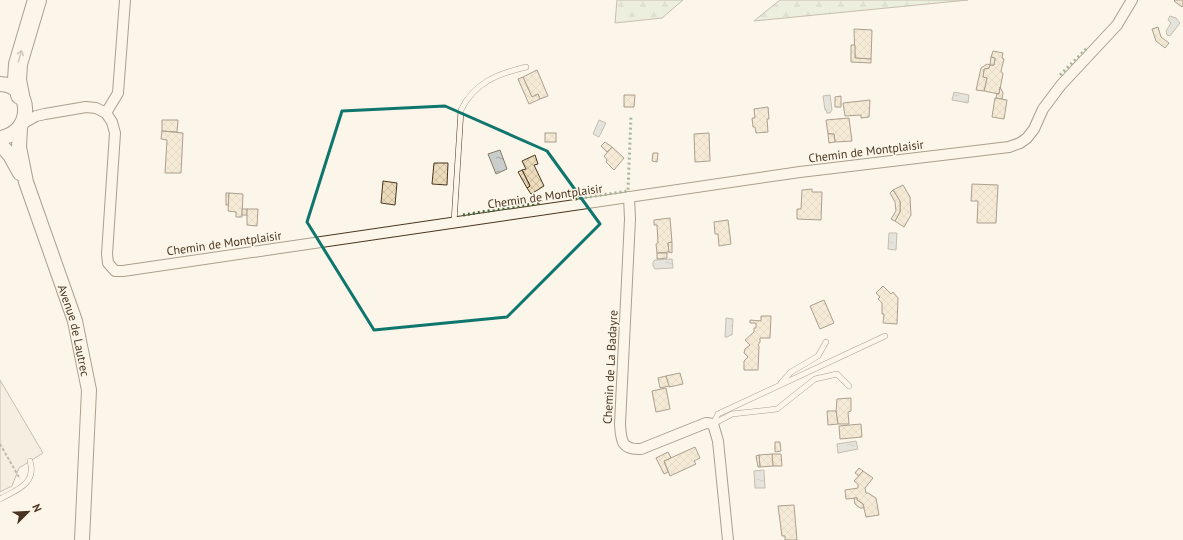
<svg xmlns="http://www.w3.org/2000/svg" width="1183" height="540" viewBox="0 0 1183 540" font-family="'PT Sans',sans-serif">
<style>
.forest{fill:url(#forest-firs);stroke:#887966}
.parking{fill:#ede7d9;stroke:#887966}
.water{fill:url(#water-ripples);stroke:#887966}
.building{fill:url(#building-cross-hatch);stroke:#4a3520}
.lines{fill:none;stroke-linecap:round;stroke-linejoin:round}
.lane-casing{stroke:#4a3520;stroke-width:6}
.street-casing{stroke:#4a3520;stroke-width:12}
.secondary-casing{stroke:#4a3520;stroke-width:16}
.highway-casing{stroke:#4a3520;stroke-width:20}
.path{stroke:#7f6f5c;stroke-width:2;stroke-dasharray:3 2;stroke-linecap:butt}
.lane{stroke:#fbf6e9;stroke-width:5}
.street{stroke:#fbf6e9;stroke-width:10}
.secondary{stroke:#fbf6e9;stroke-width:14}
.highway{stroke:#fbf6e9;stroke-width:18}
.hedge{stroke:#436837;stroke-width:3;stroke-dasharray:2 3;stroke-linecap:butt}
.oneway{stroke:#a29684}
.marked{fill:none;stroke:#0f766e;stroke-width:3;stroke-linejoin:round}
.labels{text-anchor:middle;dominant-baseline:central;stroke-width:3;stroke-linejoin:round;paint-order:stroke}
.street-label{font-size:12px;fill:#4a3520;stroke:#fbf6e9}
</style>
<defs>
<pattern id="forest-firs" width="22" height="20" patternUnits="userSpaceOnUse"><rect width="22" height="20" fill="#dce7d0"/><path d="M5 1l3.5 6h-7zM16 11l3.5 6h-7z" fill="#bec7b2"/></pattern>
<pattern id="water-ripples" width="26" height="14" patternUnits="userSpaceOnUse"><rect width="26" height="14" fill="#c9cecd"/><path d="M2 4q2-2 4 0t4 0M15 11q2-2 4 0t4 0" fill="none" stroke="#a5a8a6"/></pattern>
<pattern id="building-cross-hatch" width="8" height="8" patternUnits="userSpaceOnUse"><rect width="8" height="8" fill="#ecdcbc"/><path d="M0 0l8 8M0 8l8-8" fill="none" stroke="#ccbda1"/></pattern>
</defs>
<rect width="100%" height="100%" fill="#fbf6e9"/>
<g class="forest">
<path d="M617 0H683L662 18 615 23Z"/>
<path d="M780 0H968L754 21Z"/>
</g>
<path class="parking" d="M0 380 43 453 19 468 12 486 0 492Z"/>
<g class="water">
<path d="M1170 16 1176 18 1180 23 1170 36 1167 35 1166 31 1171 23 1168 20Z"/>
<path d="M954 92 969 95 968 103 952 100Z"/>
<path d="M830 95 832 110 830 113H827L826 110H825L823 96Z"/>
<path d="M599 120 606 123 599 137 593 134Z"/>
<path d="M500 150 507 169 496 174 488 154Z"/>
<path d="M889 233H897L896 250 888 249Z"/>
<path d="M672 259 673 268 655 269 653 266V262L655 260Z"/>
<path d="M726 318 733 319 732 335H730L728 337H725Z"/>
<path d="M856 441 858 449 838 453 837 444Z"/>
<path d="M764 470 765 488H755L754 471Z"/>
</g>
<g class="building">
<path d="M1175 0H1183V5L1182 7 1174 1Z"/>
<path d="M1158 27 1161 37 1169 43 1165 48 1156 41 1152 29Z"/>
<path d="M854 29 872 30 871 59 855 58Z"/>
<path d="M851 45H855V58L871 59V63L851 62Z"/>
<path d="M993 51 1003 53 1002 58 1004 59 1001 71 1003 74 999 94 984 91 987 78 983 77 984 69 989 68 990 65H994L995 58 991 57Z"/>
<path d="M991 57 995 58 994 65H990Z"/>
<path d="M987 64 990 65 989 68 984 69 983 77 987 78 984 91 976 90 981 68Z"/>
<path d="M537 70 548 96 540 99 538 94 532 97 523 77Z"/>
<path d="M523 77 532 97 538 94 540 99 529 104 518 79Z"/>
<path d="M1000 87 1003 93 1002 99 996 98 997 94H999Z"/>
<path d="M624 95H635L634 107H624Z"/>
<path d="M841 96V107H835V97Z"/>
<path d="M995 98 1007 100 1004 119 992 117Z"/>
<path d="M870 100 869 117 861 118V115L845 116 843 103Z"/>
<path d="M768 107 769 119H767L768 132 756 133 755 127H753L752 118H755L754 109Z"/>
<path d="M849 118 852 141 835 142 834 134H828L826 120Z"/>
<path d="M162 120H178L177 132 162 131Z"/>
<path d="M162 131 183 133 181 173H165L167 140 161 139Z"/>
<rect x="545" y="133" width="11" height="9"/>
<path d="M709 133 710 161 695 162 694 134Z"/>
<path d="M828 134H834L835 142 829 143Z"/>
<path d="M605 142 612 147 607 152 601 146Z"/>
<path d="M612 147 624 158 614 170 606 162 607 160 604 156Z"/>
<path d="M653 153H658L657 162 652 161Z"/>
<path d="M535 155 538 164 534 165 544 186 531 194 527 188 530 186 522 170 526 169 522 161Z"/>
<path d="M434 163H448L447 185 432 184Z"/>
<path d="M522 170 530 186 527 188 518 172Z"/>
<path d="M383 181 397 183 395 205 381 203Z"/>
<path d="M972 184 998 185 996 223H977L978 201H971Z"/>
<path d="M903 185 910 197 911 215 904 227 895 221 900 212V201L893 190Z"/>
<path d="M812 189V192H822L821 220 797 219V209H801L802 190Z"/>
<path d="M893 190 900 201V212L895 221 891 219 896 211 895 202 890 193Z"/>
<rect x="226" y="193" width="3" height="12"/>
<path d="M229 193 243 194 242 217H236V212L228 211Z"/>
<rect x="242" y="209" width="5" height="6"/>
<path d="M247 209H258L257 226 247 225Z"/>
<path d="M670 218 672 242 668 243 669 252 657 253 656 244 658 243 657 225H654V220Z"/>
<path d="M728 220 731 244 719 246 718 234H715L714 222Z"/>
<path d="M672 242V253L669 252 668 243Z"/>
<path d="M657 253H667V258L657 259Z"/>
<path d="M883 286 891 294 893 292 898 298 897 324 883 323 884 314H882V303L878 299 880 297 876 293Z"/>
<path d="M824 300 834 323 820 329 810 306Z"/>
<path d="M761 316H771L770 338H760V342L758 345 759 346 758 370H744V361L748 357 744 353 745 349 750 345 745 340 754 332V328H756V323H750V320L761 321Z"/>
<path d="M680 373 683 384 669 387 666 376Z"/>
<path d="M666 376 669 386 660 388 658 378Z"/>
<path d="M666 388 670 409 656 412 652 391Z"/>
<path d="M851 398V411L848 412 849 424H838L836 412 837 399Z"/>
<path d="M827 411H836L838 424 828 425Z"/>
<path d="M861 424 862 437 840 439 839 426Z"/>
<path d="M775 442H780L781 451 775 452Z"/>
<path d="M695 447 700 458 694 461 696 464 670 476 664 461Z"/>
<path d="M668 452 671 458 664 461 668 472 664 474 656 458Z"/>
<path d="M772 454H781L782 466H773Z"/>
<path d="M772 454 773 466 760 467 759 455Z"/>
<path d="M759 455 760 467H758L756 456Z"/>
<path d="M859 468 863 471 859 476 855 473Z"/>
<path d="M863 471 873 478 865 488 866 493H868L876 498 879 515 866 517 863 504 857 500V498L846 499 845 490 858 488V484L854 481Z"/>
<path d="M854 498H857V500L863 504 864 508H860L855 504Z"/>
<path d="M794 505 797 540H785V536H782L778 506Z"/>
</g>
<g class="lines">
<defs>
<g id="lane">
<path d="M454 222 461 110C474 83 497 74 526 67"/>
<path d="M781 383 791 372 818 356 826 342"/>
<path d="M713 424 718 414 885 336"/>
<path d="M713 424 732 414 777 409 815 379 837 374 849 386"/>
<path d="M0 499C16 490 37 484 30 461"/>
</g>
<g id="street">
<path d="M106 113 118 93 125 0"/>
<path d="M22 124 36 116 45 114 86 107 96 108 106 113 112 122 115 133 107 254 108 263 115 271H123L800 172 1009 147 1020 143 1027 138 1034 129 1043 109 1061 85 1117 25 1132 0"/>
<path d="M629 197 630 219 620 424C621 440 621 450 641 449L706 423 713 424 718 441 728 540"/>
</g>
<g id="secondary">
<path d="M0 84C33 85 34 133 0 138"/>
<path id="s1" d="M20 128 19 147 26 182 75 321 89 390 82 540"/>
<path d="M0 144 10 155 20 173"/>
</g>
<path id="highway" d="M20 95 17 80 18 64 37 0"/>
</defs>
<use href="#lane" class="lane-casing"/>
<use href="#street" class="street-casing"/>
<use href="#secondary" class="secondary-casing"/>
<use href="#highway" class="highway-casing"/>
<path class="path" d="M0 444 20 479"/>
<use href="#lane" class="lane"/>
<use href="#street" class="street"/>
<use href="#secondary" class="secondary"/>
<use href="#highway" class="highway"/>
<g class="hedge">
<path d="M1060 75 1088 47"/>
<path d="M575 199 628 191 631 115"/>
<path d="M463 215 538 203 542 200"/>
</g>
</g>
<defs><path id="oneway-shaft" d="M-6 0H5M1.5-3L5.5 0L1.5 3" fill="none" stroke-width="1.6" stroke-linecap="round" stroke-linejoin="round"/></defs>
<use class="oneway" href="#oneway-shaft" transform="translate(20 56) rotate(-74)"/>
<path d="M0 0H1183V540H0ZM445 106 547 151 600 224 507 317 374 330 307 222 342 111Z" fill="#fbf6e9" fill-opacity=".55" fill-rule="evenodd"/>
<path class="marked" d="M445 106 547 151 600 224 507 317 374 330 307 222 342 111Z"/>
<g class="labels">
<g class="street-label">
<text transform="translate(866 151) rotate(-7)">Chemin de Montplaisir</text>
<text transform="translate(545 196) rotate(-8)">Chemin de Montplaisir</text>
<text transform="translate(224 243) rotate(-8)">Chemin de Montplaisir</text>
<text stroke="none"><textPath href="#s1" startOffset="211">Avenue de Lautrec</textPath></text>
<text transform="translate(610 367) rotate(-87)">Chemin de La Badayre</text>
</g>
</g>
<g transform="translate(28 512) rotate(66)" stroke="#fbf6e9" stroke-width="3" paint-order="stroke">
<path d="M0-3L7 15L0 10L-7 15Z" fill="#4a3520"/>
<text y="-6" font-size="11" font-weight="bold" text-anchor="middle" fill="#4a3520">N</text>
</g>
</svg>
